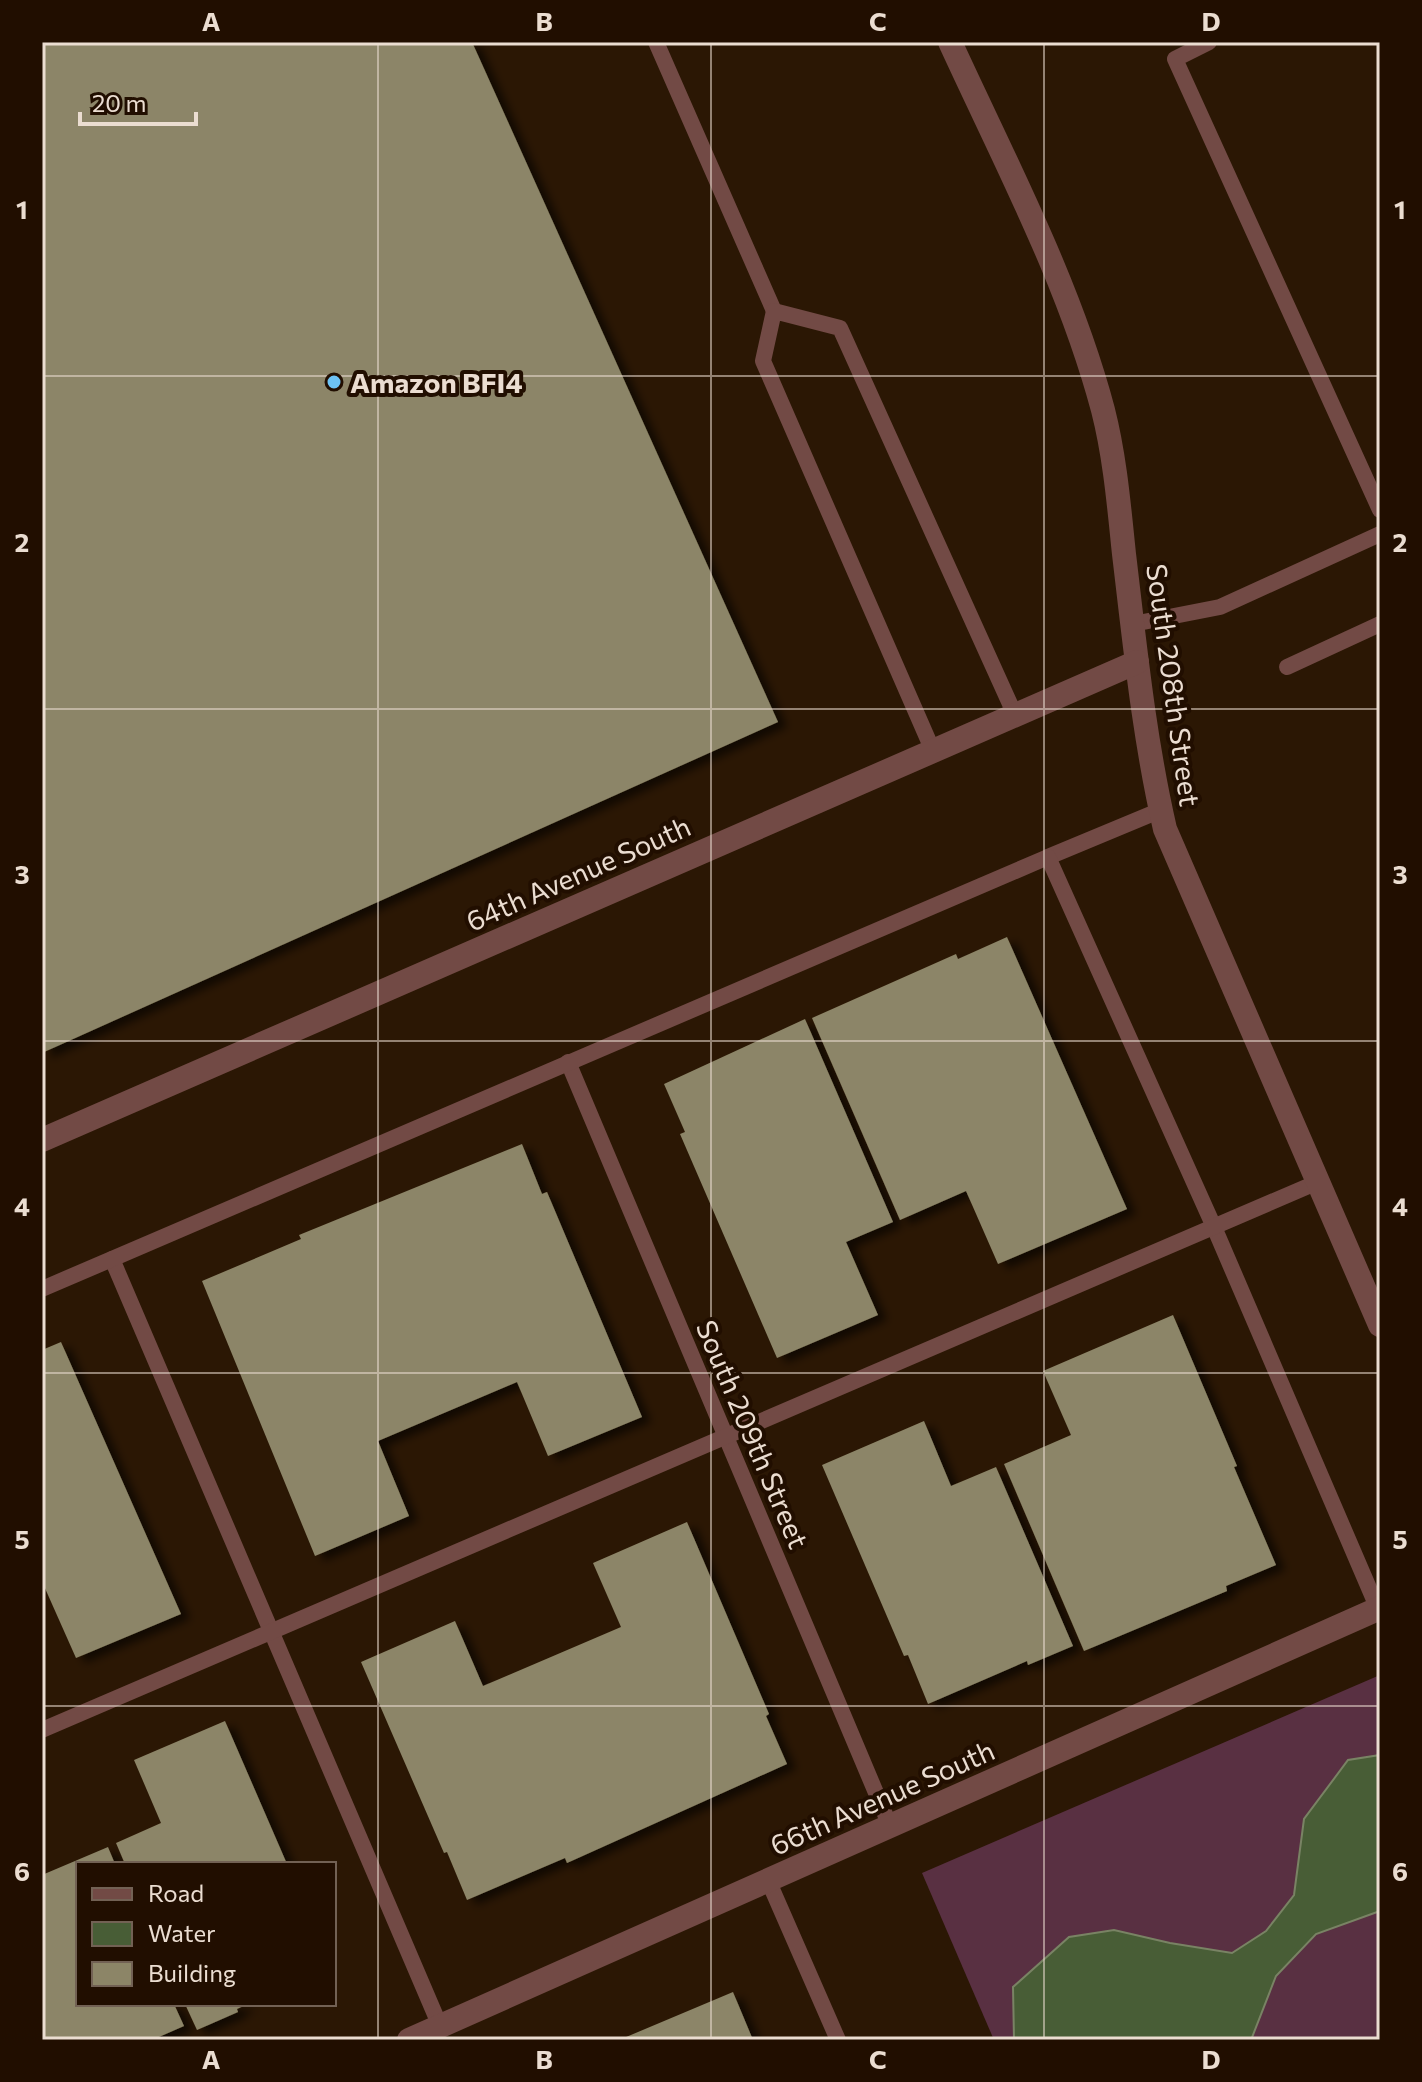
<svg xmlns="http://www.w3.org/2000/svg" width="1422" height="2082" viewBox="0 0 1422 2082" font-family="Commissioner,sans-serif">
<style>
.forest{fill:#593042}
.water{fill:#485d36;stroke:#798364;stroke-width:2}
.building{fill:#8c8567;filter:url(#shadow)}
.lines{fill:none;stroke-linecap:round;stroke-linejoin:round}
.lane{stroke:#724a45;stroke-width:16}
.street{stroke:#724a45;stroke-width:24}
.grid{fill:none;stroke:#ebddd1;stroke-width:2;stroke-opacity:0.55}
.poi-dot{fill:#6dc2f3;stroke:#210e00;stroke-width:3}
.labels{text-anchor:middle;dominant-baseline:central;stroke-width:8;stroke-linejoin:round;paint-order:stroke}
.poi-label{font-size:28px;font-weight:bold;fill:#ebddd1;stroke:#210e00;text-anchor:start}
.street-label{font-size:28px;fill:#ebddd1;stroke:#210e00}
.neatline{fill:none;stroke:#ebddd1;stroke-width:3}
.grid-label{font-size:26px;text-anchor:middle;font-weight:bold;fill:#ebddd1}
</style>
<defs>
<filter id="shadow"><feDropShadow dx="9" dy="5" stdDeviation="4" flood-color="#0009"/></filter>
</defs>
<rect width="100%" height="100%" fill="#2b1704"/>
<path class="forest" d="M1380 1675V2040H994L922 1873Z"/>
<path class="water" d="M1380 1755V1911L1316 1934 1276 1976 1251 2040H1014L1013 1987 1069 1937 1114 1930 1170 1943 1232 1953 1266 1931 1294 1895 1304 1819 1348 1760Z"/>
<g class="building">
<path d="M42 42H472L778 722 42 1053Z"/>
<path d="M1007 937 1127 1209 998 1264 966 1191 900 1220 812 1018 956 954 958 959Z"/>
<path d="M805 1019 893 1222 846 1242 878 1315 777 1358 680 1134 685 1132 664 1084Z"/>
<path d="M522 1144 542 1194 547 1192 642 1417 548 1456 517 1382 378 1441 409 1516 315 1556 202 1281 301 1239 299 1235Z"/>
<path d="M1173 1315 1237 1466 1234 1467 1276 1565 1226 1586 1227 1591 1084 1651 1004 1464 1071 1435 1043 1371Z"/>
<path d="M61 1342 181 1614 76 1658 44 1586 42 1587V1350Z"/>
<path d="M924 1421 951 1486 996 1467 1073 1646 1028 1665 1027 1661 928 1704 908 1655 904 1656 822 1465Z"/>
<path d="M687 1522 769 1714 766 1716 787 1764 567 1863 565 1858 467 1900 447 1852 444 1853 361 1662 455 1621 483 1686 621 1627 593 1563Z"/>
<path d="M225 1721 287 1864H125L116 1843 161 1823 134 1760Z"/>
<path d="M108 1847 115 1864H78V2004H174L184 2026 152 2040H42V1875Z"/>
<path d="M733 1992 753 2040H619Z"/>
<path d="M185 2004H248L237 2009 238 2012 197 2030Z"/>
</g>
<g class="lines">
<g class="lane">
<path d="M656 42 774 311"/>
<path d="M1209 42 1175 59 1380 510"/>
<path d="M1133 624 1220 607 1380 534"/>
<path d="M1287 667 1380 624"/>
<path d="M933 751 763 361 774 311 840 328 1015 715"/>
<path d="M1048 857 1161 810"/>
<path d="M568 1062 890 1826"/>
<path d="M112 1259 440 2026"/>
<path d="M42 1289 1048 857 1214 1227 1378 1609"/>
<path d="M42 1730 1318 1182"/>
<path d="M768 1880 838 2040"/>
</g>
<g class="street">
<path d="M950 42C1005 162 1069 282 1103 410 1115 457 1119 506 1124 554 1135 646 1144 738 1165 829L1380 1325"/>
<path d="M42 1140 1137 662"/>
<path d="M409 2040 1380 1608"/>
</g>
</g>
<path class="grid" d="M378 42V2040M711 42V2040M1044 42V2040M42 376H1380M42 709H1380M42 1041H1380M42 1373H1380M42 1706H1380"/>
<circle class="poi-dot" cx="334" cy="382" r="8"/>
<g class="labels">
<g class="poi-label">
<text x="350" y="382">Amazon BFI4</text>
</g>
<g class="street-label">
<text transform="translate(1174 685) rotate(82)">South 208th Street</text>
<text transform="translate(578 873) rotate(-24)">64th Avenue South</text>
<text transform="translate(753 1434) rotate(67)">South 209th Street</text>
<text transform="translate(882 1797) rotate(-24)">66th Avenue South</text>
</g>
</g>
<rect width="1422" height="2082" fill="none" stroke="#210e00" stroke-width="88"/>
<rect x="76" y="1862" width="260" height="144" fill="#210e00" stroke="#726154" stroke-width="2"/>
<rect x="92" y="1888" width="40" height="12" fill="#724a45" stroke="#726154" stroke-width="2"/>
<text x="148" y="1902" font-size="24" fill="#ebddd1">Road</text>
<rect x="92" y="1922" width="40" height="24" fill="#485d36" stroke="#726154" stroke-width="2"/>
<text x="148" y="1942" font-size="24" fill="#ebddd1">Water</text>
<rect x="92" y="1962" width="40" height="24" fill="#8c8567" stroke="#726154" stroke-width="2"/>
<text x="148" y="1982" font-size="24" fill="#ebddd1">Building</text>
<path d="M80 112v12h116v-12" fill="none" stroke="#ebddd1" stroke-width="4"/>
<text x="92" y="112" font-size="24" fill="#ebddd1" stroke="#210e00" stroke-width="6" paint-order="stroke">20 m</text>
<rect x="44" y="44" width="1334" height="1994" class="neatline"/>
<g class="grid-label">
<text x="211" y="31">A</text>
<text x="544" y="31">B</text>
<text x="878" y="31">C</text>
<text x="1211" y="31">D</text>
<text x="22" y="219">1</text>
<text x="1400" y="219">1</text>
<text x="22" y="552">2</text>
<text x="1400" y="552">2</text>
<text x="22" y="884">3</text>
<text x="1400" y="884">3</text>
<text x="22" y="1216">4</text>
<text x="1400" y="1216">4</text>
<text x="22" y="1549">5</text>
<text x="1400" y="1549">5</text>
<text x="22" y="1881">6</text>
<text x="1400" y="1881">6</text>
<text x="211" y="2069">A</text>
<text x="544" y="2069">B</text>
<text x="878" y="2069">C</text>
<text x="1211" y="2069">D</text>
</g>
</svg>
